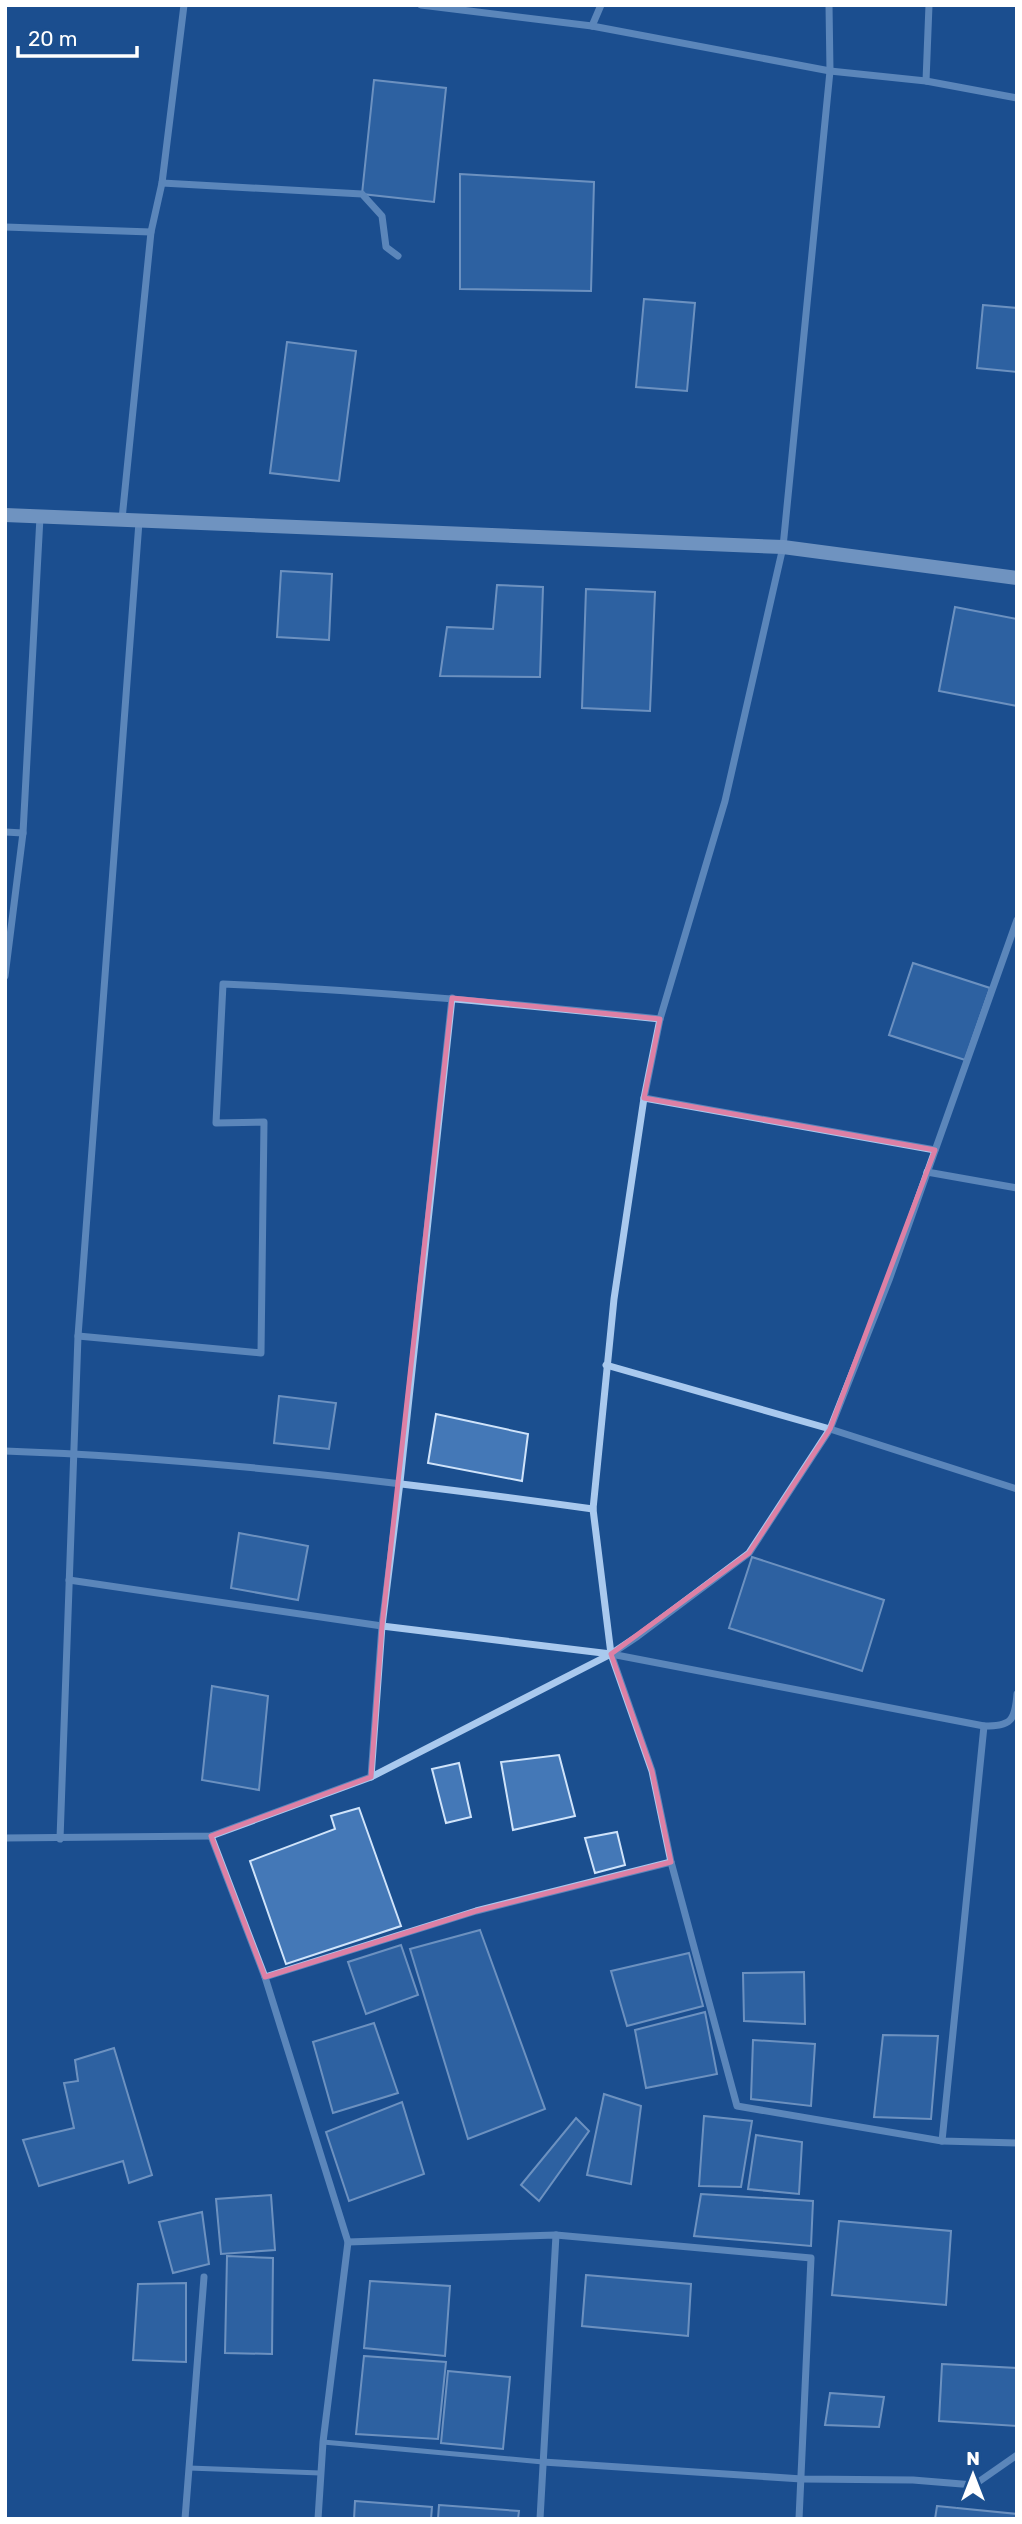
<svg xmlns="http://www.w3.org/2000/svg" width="1022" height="2524" viewBox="0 0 1022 2524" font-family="Rubik,sans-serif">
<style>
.building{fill:#4478b7;stroke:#cfe3fa;stroke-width:2}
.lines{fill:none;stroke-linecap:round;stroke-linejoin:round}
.lane{stroke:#a9c9ee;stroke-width:5}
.street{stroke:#a9c9ee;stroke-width:7}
.secondary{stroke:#d6e6fa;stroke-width:14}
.marked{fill:none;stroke:#dd80a5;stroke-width:5;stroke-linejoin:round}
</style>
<rect width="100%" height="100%" fill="#1b4f8f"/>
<g class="building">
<path d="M374 80 446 88 434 202 362 194Z"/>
<path d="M460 174 594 182 591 291 460 289Z"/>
<path d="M644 299 695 303 687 391 636 387Z"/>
<path d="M983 305 1017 308V372L977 368Z"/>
<path d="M287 342 356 351 339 481 270 473Z"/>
<path d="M281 571 332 574 329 640 277 637Z"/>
<path d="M497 585 543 587 540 677 440 676 447 627 493 629Z"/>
<path d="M586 589 655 592 650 711 582 708Z"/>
<path d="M955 607 1017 619V706L939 691Z"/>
<path d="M913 963 990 988 965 1060 889 1035Z"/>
<path d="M279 1396 336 1403 329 1449 274 1443Z"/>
<path d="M436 1414 528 1434 522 1481 428 1463Z"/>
<path d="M239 1533 308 1546 298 1600 231 1588Z"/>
<path d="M752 1557 884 1600 862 1671 729 1628Z"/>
<path d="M212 1686 268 1696 259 1790 202 1780Z"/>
<path d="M559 1755 575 1816 513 1830 501 1762Z"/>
<path d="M459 1763 471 1817 446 1823 432 1769Z"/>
<path d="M359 1808 401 1926 286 1964 250 1861 335 1829 331 1816Z"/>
<path d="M617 1832 625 1865 595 1873 585 1838Z"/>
<path d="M480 1930 545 2109 468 2139 410 1949Z"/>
<path d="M401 1945 418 1995 366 2014 348 1962Z"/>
<path d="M689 1953 703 2006 627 2026 611 1971Z"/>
<path d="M804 1972 805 2024 744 2021 743 1973Z"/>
<path d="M705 2012 717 2074 646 2088 635 2030Z"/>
<path d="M374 2023 398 2093 333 2113 313 2042Z"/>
<path d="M883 2035 938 2036 931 2119 874 2117Z"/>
<path d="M753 2040 815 2044 811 2106 751 2099Z"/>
<path d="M114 2048 152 2175 129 2183 123 2161 39 2186 23 2140 74 2128 64 2083 78 2081 75 2060Z"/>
<path d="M604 2094 641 2106 631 2184 587 2175Z"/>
<path d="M402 2102 424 2174 349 2201 326 2132Z"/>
<path d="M704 2116 752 2121 741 2187 699 2186Z"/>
<path d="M576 2118 589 2131 539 2201 521 2185Z"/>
<path d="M756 2135 802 2142 799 2194 748 2189Z"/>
<path d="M701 2194 813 2201 811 2246 694 2236Z"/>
<path d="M271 2195 275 2250 221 2254 216 2199Z"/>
<path d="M202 2212 209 2264 173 2273 159 2222Z"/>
<path d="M839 2221 951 2231 946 2305 832 2295Z"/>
<path d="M227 2256 273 2258 272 2354 225 2353Z"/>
<path d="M586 2275 691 2284 688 2336 582 2326Z"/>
<path d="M370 2281 450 2286 445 2356 364 2348Z"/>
<path d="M186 2283V2362L133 2360 138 2284Z"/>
<path d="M364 2356 446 2362 438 2439 356 2434Z"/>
<path d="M942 2364 1017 2368V2426L939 2421Z"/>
<path d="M448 2371 510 2377 503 2449 441 2443Z"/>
<path d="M830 2393 884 2397 879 2427 825 2425Z"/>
<path d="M355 2501 432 2507 431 2519H354Z"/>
<path d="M439 2505 519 2511 518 2519H438Z"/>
<path d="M937 2506 1017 2514V2519H935Z"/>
</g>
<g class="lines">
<g class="lane">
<path d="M323 2442 543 2462"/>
<path d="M189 2468 320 2473"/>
</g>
<g class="street">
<path d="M421 5 592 26 830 71 926 81 1017 98"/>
<path d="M829 5 830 71 783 547 725 801 660 1019 644 1098 614 1299 593 1509 611 1654 652 1771 671 1862 737 2106 942 2141 1017 2143"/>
<path d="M592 26 601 5"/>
<path d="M926 81 929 5"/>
<path d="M162 183 362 194 382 216 386 247 398 256"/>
<path d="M5 227 151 232"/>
<path d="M122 519 151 232 162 183 184 5"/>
<path d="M5 832 23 833"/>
<path d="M5 976 23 833 40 517"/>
<path d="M644 1098 935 1150"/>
<path d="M927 1172 1017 1188"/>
<path d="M78 1336 261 1353 264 1122 216 1123 223 984C369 990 514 1004 660 1019"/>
<path d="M606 1365 830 1429 1017 1489"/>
<path d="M5 1451C202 1458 398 1482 593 1509"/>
<path d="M69 1580 382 1626 611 1654 984 1726"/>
<path d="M371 1777 382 1626 400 1482 452 998"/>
<path d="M211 1836 265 1977 348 2242 323 2442 318 2519"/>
<path d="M5 1838 211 1836 371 1777 611 1654 638 1636 749 1553 830 1429 889 1280 1017 920"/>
<path d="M60 1839 78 1336 139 522"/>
<path d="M265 1977 476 1911 671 1862"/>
<path d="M942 2141 984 1726C1011 1726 1015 1721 1017 1694"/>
<path d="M348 2242 556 2235 811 2258 799 2519"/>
<path d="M543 2462 802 2479 913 2480 974 2485 1017 2455"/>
<path d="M185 2519 204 2277"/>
<path d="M540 2519 556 2235"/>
</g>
<path class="secondary" d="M5 515 783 547 1017 578"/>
</g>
<path d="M0 0H1022V2524H0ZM452 998 660 1019 644 1098 935 1150 830 1429 749 1553 611 1654 652 1771 671 1862 476 1911 265 1977 211 1836 371 1777 382 1626Z" fill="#1b4f8f" fill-opacity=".55" fill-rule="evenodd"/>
<path class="marked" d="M452 998 660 1019 644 1098 935 1150 830 1429 749 1553 611 1654 652 1771 671 1862 476 1911 265 1977 211 1836 371 1777 382 1626Z"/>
<rect width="1022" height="2524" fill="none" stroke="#ffffff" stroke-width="14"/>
<g transform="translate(973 2475)" stroke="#1b4f8f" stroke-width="5" paint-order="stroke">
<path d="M0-5L12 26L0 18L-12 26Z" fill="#ffffff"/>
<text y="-10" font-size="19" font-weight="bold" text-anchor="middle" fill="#ffffff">N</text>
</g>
<path d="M18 46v10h119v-10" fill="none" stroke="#ffffff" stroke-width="3.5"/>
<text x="28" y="46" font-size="21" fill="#ffffff" stroke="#1b4f8f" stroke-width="5" paint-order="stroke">20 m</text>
</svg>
